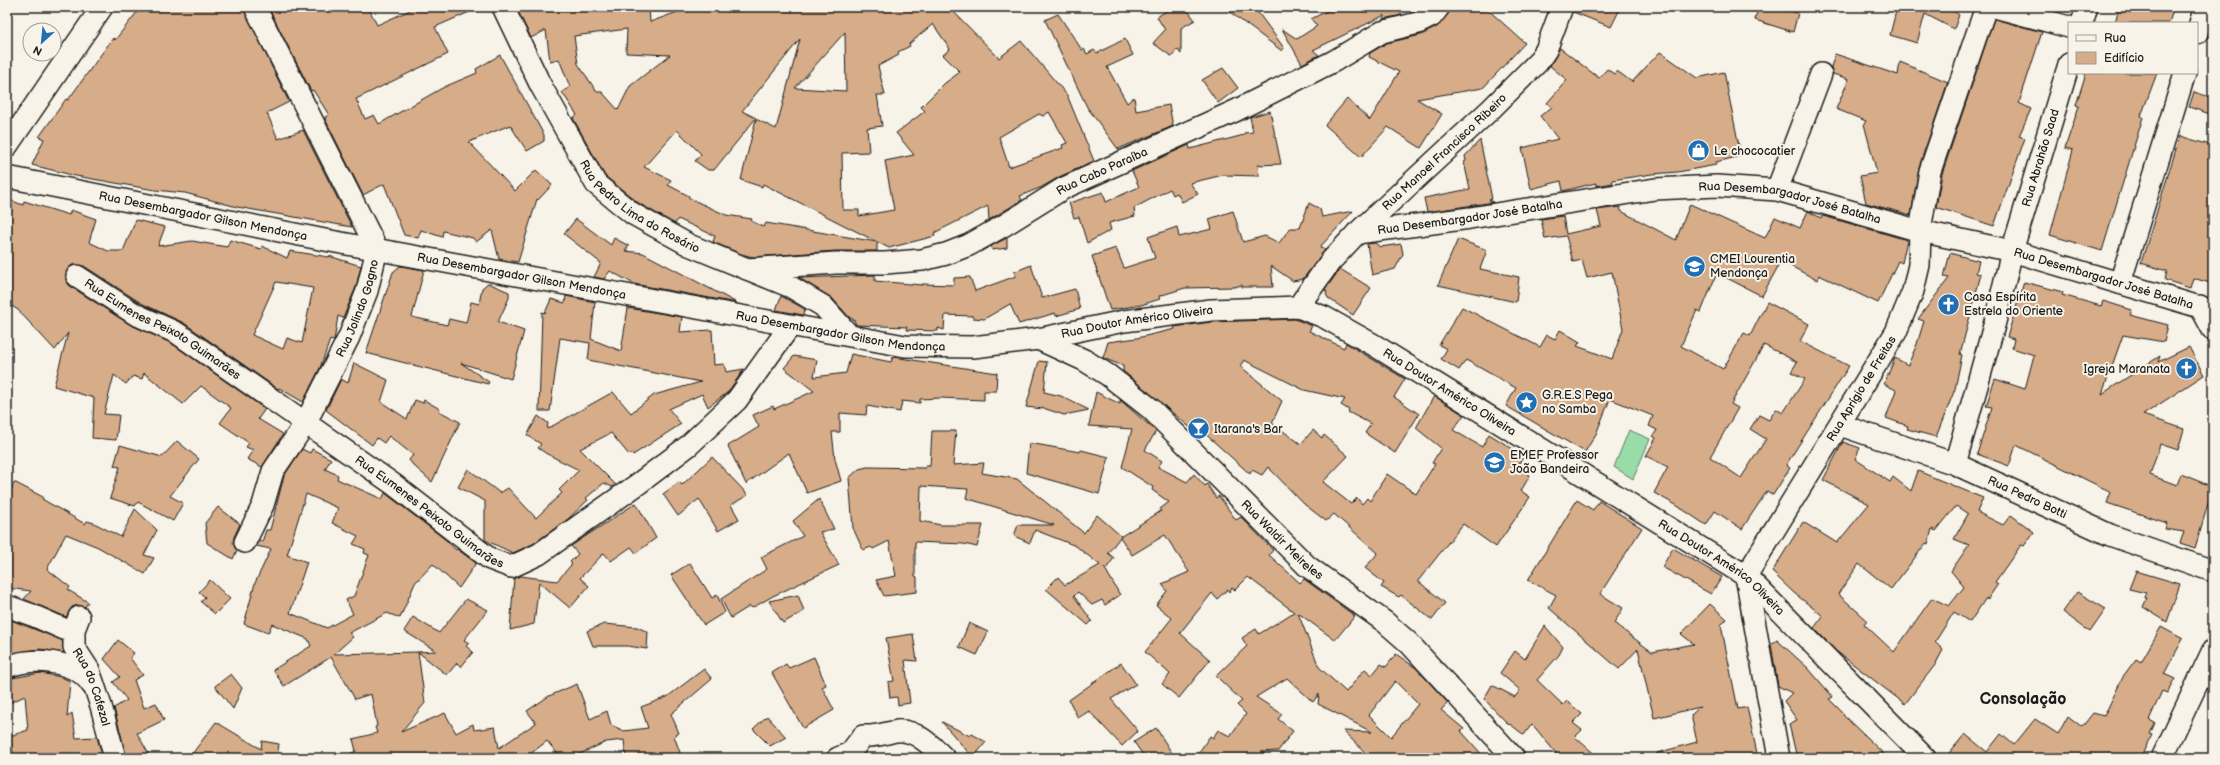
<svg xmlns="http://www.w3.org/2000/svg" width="2220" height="765" viewBox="0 0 2220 765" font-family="'Balsamiq Sans',sans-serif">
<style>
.green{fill:#98dda9;stroke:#5a7c62}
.building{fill:#d7ac88;stroke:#1c1c1c;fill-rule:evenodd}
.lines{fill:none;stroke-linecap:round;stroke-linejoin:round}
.minor-casing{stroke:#1c1c1c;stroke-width:24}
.minor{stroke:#f7f3e8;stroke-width:21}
.labels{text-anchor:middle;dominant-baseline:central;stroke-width:4;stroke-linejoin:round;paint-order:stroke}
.poi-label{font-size:12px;fill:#1c1c1c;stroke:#f7f3e8;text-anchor:start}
.street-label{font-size:12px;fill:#1c1c1c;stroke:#f7f3e8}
.district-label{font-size:16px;font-weight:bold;fill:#1c1c1c;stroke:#f7f3e8}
</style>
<rect width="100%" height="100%" fill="#f7f3e8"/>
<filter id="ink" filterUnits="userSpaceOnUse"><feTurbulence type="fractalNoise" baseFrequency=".025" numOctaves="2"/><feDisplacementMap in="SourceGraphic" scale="8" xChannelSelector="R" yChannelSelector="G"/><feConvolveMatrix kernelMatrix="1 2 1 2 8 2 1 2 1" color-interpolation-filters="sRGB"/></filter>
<g filter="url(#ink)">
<path class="green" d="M1629 430 1650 439 1633 479 1614 467Z"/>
<g class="building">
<path d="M141 7H243L289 102 267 113 278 139 303 130 352 227 237 207 185 193 155 190 76 176 32 165 44 139 39 137 66 99 68 100 113 38 115 40Z"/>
<path d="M268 7H368L377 25 417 7H481L435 27 448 54 356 99 365 119 374 115 379 124 444 87 477 73 476 69 500 55 544 135V141L527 151 510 125 469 142 515 191 536 170 552 185 538 200 537 199 518 262 499 259 492 230 476 242 473 238 443 231 442 237 421 230 418 238 404 235 384 184 363 195 326 121 325 117 329 115 313 90 311 91Z"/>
<path d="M516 7H649L650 22 691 7H953L951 9 999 58 1021 41 1067 95 1094 161 1059 177 1042 187 1020 196 1022 200 989 220 988 206 934 233 935 236 889 248 763 184 762 187 741 180 756 119 776 129 800 39 742 111 756 118 714 170H708L695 161 701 154 677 130 644 167 671 180 668 185 689 196V198L726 215 752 219 751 221 764 227 766 223 877 242V251H835L753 257 741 254 713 242 715 236 678 219 675 224 640 204 605 176 573 118 577 115 562 92 570 87 559 59 550 61 546 30 531 38ZM933 24 950 49 943 55 960 72 945 83 921 107 925 111 896 133 914 155 885 161 894 210 859 216V210H843L842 153 869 152 867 128 882 126 877 95H885L878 66 899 55 898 52 910 46 909 44ZM627 29 626 53 670 55 630 86 618 110 602 92H597L578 64 574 36ZM845 32 846 91 795 88ZM1049 112 1067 143 1062 145 1063 148 1009 167 999 137 1039 114 1043 116Z"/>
<path d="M1172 7H1185L1195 20 1181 28V54L1177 49 1172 57 1153 43 1165 30 1157 17Z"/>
<path d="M1223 7H1254L1284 48 1282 51Z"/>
<path d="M1335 7H1401L1397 9 1402 15 1383 19 1385 15 1313 50 1319 55 1302 64 1282 29 1297 39 1317 26 1311 19Z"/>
<path d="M1451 7H1485L1525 43 1483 88 1417 99 1442 114 1421 148 1388 127 1361 157 1325 125 1347 99 1370 120 1399 72 1369 57 1370 53 1387 43 1421 35 1437 27 1448 14Z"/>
<path d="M1574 7H1621L1611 27 1573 12Z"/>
<path d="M1758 7H1775L1798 13 1793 32 1755 20Z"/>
<path d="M1897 7H1949L1959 15 1954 29 1925 14 1917 43 1890 35Z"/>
<path d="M2119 7H2174L2169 23H2115Z"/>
<path d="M1058 14 1082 50 1084 49 1087 54 1094 50 1097 53 1125 39 1133 55 1107 67 1127 103 1134 97 1136 111 1169 105 1173 126 1118 149 1087 107 1045 20Z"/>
<path d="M1994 19 2042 32 2019 103 2031 109 2019 136 2025 138 1994 226 1936 207 1942 174Z"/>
<path d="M1560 48 1599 78 1607 69 1614 74 1617 71 1632 82 1660 52 1697 78 1724 72 1741 156 1716 162V165L1678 172 1652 174 1612 180 1613 183 1596 186V183L1563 191 1561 181 1531 189 1522 148 1558 139 1540 116 1552 107 1547 103 1567 80 1550 66Z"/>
<path d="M1835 54 1898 75 1900 62 1948 82 1919 167 1911 215 1866 203 1860 176 1877 173 1864 124 1866 121 1836 109 1849 79 1833 74 1831 67Z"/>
<path d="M1223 68 1238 88 1218 103 1202 80Z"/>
<path d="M2086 73H2157L2141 116 2143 117 2102 251 2050 235 2073 150 2065 148 2079 106 2076 105Z"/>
<path d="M2194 92 2213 98V115L2189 107Z"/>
<path d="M1270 111 1281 164 1258 165 1259 176 1223 175 1190 183 1198 194 1182 202 1177 193 1173 195 1170 189 1134 208 1135 216 1109 223 1111 230 1087 243 1079 217 1074 218 1069 203 1103 192 1106 202 1139 187 1132 171 1189 145 1190 149 1244 135V133L1253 132 1250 117Z"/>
<path d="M2180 136 2213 146V217L2208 240 2213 241V271L2210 283 2193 278 2190 288 2165 280 2167 271 2141 263Z"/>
<path d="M1480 140 1492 199 1489 200 1494 202 1427 212 1424 198 1470 189 1464 162 1466 161 1465 156Z"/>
<path d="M7 199 23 205 24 201 69 215 71 210 96 219 89 242 108 251H123L136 220 165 227 158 246 192 241 227 247 230 240 261 249 262 246 287 258 290 251 329 257V256L361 266 356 287 343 318 338 316 334 341 330 340 320 368 303 402 279 388 278 389 184 323 141 303 84 266 72 265 67 270 66 281 70 286 129 324 171 343 265 409 258 419 283 434 262 467 247 459 253 450 246 447 249 443 220 423 231 408 201 386 183 404 144 373 142 379 133 376 126 384 114 375 104 414 119 415 116 440 92 438 94 398 54 386 68 333 55 350 18 310 7 303ZM276 282 313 288 302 343 287 338 283 349 252 335Z"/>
<path d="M1309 203 1320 209 1322 217 1353 211 1320 247 1325 250 1303 279 1293 281 1271 266 1273 287H1242V285L1234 287 1185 288 1159 296 1160 299 1141 305 1110 310 1092 256 1116 248 1124 268 1155 258 1148 237 1177 227 1179 237 1212 229 1209 219 1233 211 1243 242 1265 236 1279 243 1290 228H1300Z"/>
<path d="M1690 204 1765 238 1775 217 1800 228 1808 211 1821 218 1822 216 1827 217 1907 240 1902 263 1898 261 1878 303 1819 275 1817 280 1781 261 1762 296 1717 273 1701 312 1697 310 1681 346 1723 369 1744 333 1750 336 1767 302 1809 324 1800 341 1849 366 1786 465 1790 468 1773 495 1767 491 1742 529 1715 511 1706 525 1676 505 1654 493 1668 467 1646 456 1656 438 1653 436 1657 430 1649 426 1653 416 1610 399 1596 434 1585 452 1506 406 1516 388 1466 360 1459 370 1441 359 1447 349 1439 345 1462 307 1540 347 1547 335 1555 339 1560 330 1580 342 1577 346 1612 359 1623 329 1612 272 1587 278 1582 260 1573 262 1566 236 1545 239 1541 219 1563 216 1566 234 1601 226 1597 210 1620 207 1621 211 1676 240ZM1764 345 1797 362 1791 372 1805 379 1783 413 1776 409 1769 420 1759 415 1750 429 1766 439 1741 478 1710 457 1738 408 1731 404Z"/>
<path d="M576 219 611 245 614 238 629 246 625 251 643 253 737 303 634 284 610 271 604 279 594 277 601 263 564 234Z"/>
<path d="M1007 238V248L992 250 991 246Z"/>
<path d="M1458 239 1487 250 1480 269 1519 277 1516 302 1438 285Z"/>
<path d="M1375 243 1380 247 1401 244 1403 254 1395 269 1372 275 1367 244Z"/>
<path d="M1950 253 1979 261 1976 273 1981 274 1960 354 1962 355 1955 389 1936 437 1907 429 1908 426 1886 418 1896 390 1884 384 1895 358 1908 365 1917 344 1924 321 1918 319 1949 278 1944 277Z"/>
<path d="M1031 265 1042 298 1075 289 1080 309 1056 316 1055 313 1019 324 1010 304 984 319 973 318V316L945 315 944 330 938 328V331L906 330 907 327 856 325 854 320 849 317 832 298 799 278 875 275V281L922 285V284L954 285V278L970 277 975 291 1016 276 1014 272Z"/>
<path d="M400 266 424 270 412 317 447 325 449 319 466 323 471 302 479 304 482 288 488 283 509 292V298L498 322 524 331 511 379 461 363 489 382 488 384 366 353 393 272Z"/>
<path d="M1340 269 1371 288 1353 315 1328 298 1326 294 1327 292 1325 290Z"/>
<path d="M2024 282 2063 292 2062 295 2101 306 2103 301 2132 310 2130 315 2168 325 2164 342 2123 335 2102 394 2160 356 2158 362 2189 347 2204 375 2143 415 2184 429 2178 450 2160 444 2150 475 2177 485 2181 474 2213 487 2195 548 2180 543 2184 532 2165 529 2167 523 2107 503 2111 492 2016 445 2009 466 1977 454 1992 407 1986 406 1995 379 2025 389 2034 355 2012 348 2014 339 2007 337Z"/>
<path d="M566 296 595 302 591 339 621 351 628 308 682 317 680 332 712 330 714 365 724 364 726 372 744 369 728 392 708 407 702 394 669 409 681 424 633 455 632 453 629 455 611 433 580 449 616 485 612 487 604 483 586 498 588 500 568 519 533 544 513 553 485 540V501L458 487 468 469 500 493 508 488 536 518 562 493 559 490 579 470 547 454 538 448 541 444 527 435 538 416 548 423 547 429 613 392 631 413 654 395 701 382 588 360 590 343 560 338 550 411H539L542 312 545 313 551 299 565 303Z"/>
<path d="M781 296 805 309 803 315 776 310Z"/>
<path d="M1295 319 1312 326 1309 331 1344 348 1346 343 1405 379 1394 397 1419 414 1395 453 1365 433 1371 424 1348 412 1349 410 1341 405 1345 399 1304 390 1244 360 1240 366 1282 401 1272 423 1301 444 1313 430 1322 438 1324 435 1348 456 1323 482 1351 504 1357 498 1362 504 1367 498 1370 501 1387 474 1416 494 1435 464 1432 463 1441 448 1416 428 1434 396 1464 415 1453 430 1482 447 1489 434 1524 456 1516 468 1530 475 1521 491 1530 497 1496 547 1463 524 1418 581 1445 603 1432 620 1401 595 1399 597 1381 587 1384 583 1365 568 1378 553 1334 514 1326 521 1304 504 1268 467 1262 475 1252 470 1250 474 1202 431 1199 435 1123 371V366L1103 358 1108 342 1137 338 1175 329 1174 327 1212 322Z"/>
<path d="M851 354 891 362 893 357 997 373 996 391H984V400L941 398 920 399V403L902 401 900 412 867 406 866 415 840 413V432H832L835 459 841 481 807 493 789 453 746 484 728 446 759 427 753 415 773 406 774 409 814 391 784 368 794 356 817 360 814 377 846 373Z"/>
<path d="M1039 361 1047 362 1044 392 1061 396 1089 410 1064 415 1043 408V409L1026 407Z"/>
<path d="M354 363 388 380 381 402 407 419 415 400 423 403 424 400 440 409 439 411 460 422 432 482 413 465 409 460 413 455 389 436 384 443 377 438 372 445 326 410 341 379 348 383Z"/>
<path d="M1096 392 1120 404V400L1156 431 1145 450 1162 461 1158 467 1187 482 1194 474 1205 486 1207 484 1216 498 1219 496 1236 520 1241 517 1273 550 1269 555 1300 583 1304 579 1355 616 1335 640 1298 613 1319 667 1346 692 1365 669 1372 675 1381 664 1386 667 1396 654 1416 668 1448 703 1441 710 1464 729 1461 731 1485 758H1371L1343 731 1372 732 1318 704 1319 694 1313 702 1287 678 1256 697 1282 714 1278 719 1293 731 1278 751 1261 752 1270 758H1195L1210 736 1213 738 1218 730 1230 736 1246 714 1237 705 1242 701 1216 676 1247 646 1242 638 1256 629 1259 634 1294 612 1248 577 1235 590 1232 588 1229 592 1228 589 1217 599 1212 593 1180 633 1210 660 1179 698 1162 684 1170 674 1145 652 1172 618 1156 605 1167 591 1162 584 1189 572 1165 535 1132 555 1120 537 1161 511 1160 509 1169 502 1152 490 1153 487 1122 467 1132 429 1089 426ZM1395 681 1418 704 1391 737 1369 715Z"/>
<path d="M932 431H956L953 465 984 463 982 473 1017 479 1084 533 1097 515 1121 536 1108 553 1114 558 1106 569 1104 567 1120 595 1105 605 1102 600 1092 605 1078 592 1074 596 1092 621 1088 625 1046 589 1058 577 1065 585 1100 565 1076 546 1035 530 1030 543 1014 536 1018 525H1054L966 498 968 489 921 486 920 521 941 525H983L977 547 964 544 915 542V576L917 577V592L884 596 876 580 896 576 889 541 873 549 871 547 863 550 853 528 849 478 859 469 867 467 925 468 926 466H930Z"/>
<path d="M177 441 199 459 170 496 183 503 173 521 138 502 135 506 110 498 120 467 114 466 120 445 162 457Z"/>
<path d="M1843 442 1860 448 1855 459 1890 482 1893 477 1911 491 1918 471 1983 498 1977 512 2003 525 2011 515 2034 532 2024 546 2021 545 1995 582 1998 584 1987 600 1986 598 1970 622 1954 612 1935 642 1943 650 1935 665 1905 704 1836 651 1814 628 1823 616 1794 593 1772 572 1803 522 1837 543 1869 504 1823 480ZM1956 506 1968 514 1954 539 1969 545 1951 571 1964 587 1949 606 1932 598 1894 652 1864 624 1867 620 1838 594 1859 564 1891 589 1926 543 1928 544 1932 529 1936 531Z"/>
<path d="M1029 443 1080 452 1081 450 1109 457 1099 494 1026 473Z"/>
<path d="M302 449 310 453 312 449 331 459 325 469 338 475 337 479 382 499 385 493 446 540 456 550 457 549 476 563 459 588 433 564 415 583 400 618 387 613 349 633 353 637 334 654 418 652 425 703 401 732 445 713 456 733 473 724 474 730 495 727 499 748 536 723 527 711 549 696 577 684 590 719 607 711 611 725 624 731 648 728 641 707 667 697 704 669 712 679 671 714 679 733 674 736 682 758H656L655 754 626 758 624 740 606 742 571 758H561L547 741 525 758H341L356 751 353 739 377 733 375 727 377 726 371 694 355 699 331 657 284 686 273 670 311 646 308 639 272 624 268 633 244 624 255 583 271 549 256 546 259 540 262 542 266 530H270L284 476ZM306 494 338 508 332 523 358 536 353 544 365 549 364 553 369 555 354 596 346 600 353 614 327 628 290 613 307 562 287 555Z"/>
<path d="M712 457 748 495 731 505 739 519 718 531 699 499 678 516 663 494 679 482 682 485Z"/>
<path d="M14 482 43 497 42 499 85 524 87 521 94 523 121 537 135 509 157 530 144 555 154 558 145 574 98 547 66 534 47 569 70 587 68 590 88 602 85 607 78 605 72 607 66 617 24 599 31 591 7 588V502Z"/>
<path d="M819 499 834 529 820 532 839 565 773 596 752 608 750 606 731 618 721 599 767 569 761 557 803 536 793 521Z"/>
<path d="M1577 500 1593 510 1599 501 1642 528 1600 594 1623 608 1614 623 1652 652 1694 644 1681 634 1710 604 1727 619 1721 625 1738 709 1747 707 1758 758H1657V753L1697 742 1691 715 1700 707 1654 718 1638 649 1619 669 1549 608 1556 595 1528 580Z"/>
<path d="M636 503 656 538 636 553 631 547 611 561 604 553 580 578 589 586 570 608 539 582 534 624 510 630 514 578 521 576 557 581 572 564 570 562 578 554 571 546Z"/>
<path d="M218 507 240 524 234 537 233 543 237 550 233 559 207 543 205 523Z"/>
<path d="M1673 548 1722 577 1711 594 1662 567Z"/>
<path d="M690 563 712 598 717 595 725 612 704 625 671 575Z"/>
<path d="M2136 571 2180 584 2167 622 2143 607 2147 598H2145L2146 593 2129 589Z"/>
<path d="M210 580 230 599 215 614 201 602 205 597 199 592Z"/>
<path d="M2077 592 2106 609 2090 632 2063 612Z"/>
<path d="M798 595 804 611 783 623 769 601Z"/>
<path d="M466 599 488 610 464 640 469 643 466 646 473 652 461 667 457 663 447 675 418 652 436 651 404 631 413 617 439 633Z"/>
<path d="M8 619 62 640 64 653 40 649 7 654Z"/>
<path d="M969 623 988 632 977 655 959 647Z"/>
<path d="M604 624 637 627 648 632 647 649 628 646H593L587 631Z"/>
<path d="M1545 626 1563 647 1559 655 1537 680 1563 705 1567 701 1582 714 1573 723 1582 730 1575 737 1599 758H1560L1532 724 1524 735 1510 724 1509 725 1484 699 1492 685 1515 697 1520 690 1500 673 1515 651 1525 659Z"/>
<path d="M2161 627 2183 639 2164 674 2175 679 2167 693 2162 691 2149 720 2155 723 2150 734 2152 735 2140 758H1945L1965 734 1987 752 2001 734 2014 745 2035 719 2058 734 2068 716 2082 727 2093 713 2104 716 2124 675 2136 659 2141 662Z"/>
<path d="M913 634 917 661 905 660 910 703 898 705 897 697 890 698 888 682 894 681 886 638Z"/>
<path d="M118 640 134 653 130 658 143 675 134 680 144 708 156 703 164 720 137 733 151 758H127L114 708 127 700 113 682 120 677 104 659Z"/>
<path d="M1777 640 1808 668 1833 697 1829 699 1844 714 1843 715 1888 758H1816L1814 756 1805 758 1804 753 1796 754 1789 724 1797 720 1784 701 1792 693 1778 686 1771 644Z"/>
<path d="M814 657 826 685 822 687 834 710 803 728 772 673 786 664 789 668Z"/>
<path d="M1121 663 1136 684 1111 699 1138 731 1122 746 1089 711 1078 718 1069 700Z"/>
<path d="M40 673 61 677 70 681 67 717 72 713 76 738 97 737 103 758H14L10 736 28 730 25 696 7 704V679Z"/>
<path d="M231 674 242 688 233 709 215 686Z"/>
<path d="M767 716 786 737 770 746 753 729Z"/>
<path d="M216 722 261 749 262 741 279 744 277 758H189Z"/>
<path d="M942 722 970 736 972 734 986 742 973 758Z"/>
<path d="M1156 728 1175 758H1145L1134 742Z"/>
</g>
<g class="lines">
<defs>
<g id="minor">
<path id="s1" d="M503 7 540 84 596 184 633 214 689 245 791 287 823 306 848 334"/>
<path d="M1995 7 2069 27"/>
<path d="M2082 23 2087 7"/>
<path d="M2197 33 2205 7"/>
<path d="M7 146 102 7"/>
<path id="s2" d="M7 177 325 240 905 346 973 347 1038 339 1124 321 1211 310 1298 307 1324 317 1374 345 1746 576 1925 758"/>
<path d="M1777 190 1821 74"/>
<path id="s3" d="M1357 233 1470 218 1655 189 1717 186 1777 190 1920 231 2012 251 2213 311"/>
<path id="s4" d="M747 269 836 263H885L922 260 946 254 969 245 1003 226 1064 188 1235 111 1334 61 1382 32 1418 23 1432 16 1439 7"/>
<path id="s5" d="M77 276 135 314 177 333 393 484 490 559 511 567 539 554 638 484 688 446 737 400 790 326"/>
<path d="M2120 283 2185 73"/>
<path d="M2200 306 2213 330"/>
<path id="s6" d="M1298 307 1330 262 1357 233 1491 109 1538 62 1546 50 1562 7"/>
<path id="s7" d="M1038 339 1084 360 1108 375 1151 409 1307 566 1385 622 1409 643 1514 758"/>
<path id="s8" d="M1840 425 1955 464 2110 535 2213 571"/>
<path id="s9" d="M1955 464 1995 322 2012 251 2069 64"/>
<path id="s10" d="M245 542 263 505 273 471 305 424 349 337 367 291 377 249 255 7"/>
<path d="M7 606 32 615 64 629"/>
<path id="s11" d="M79 617 74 630V647L89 670 101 706 115 758"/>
<path d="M7 667C32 657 76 659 92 685"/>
<path d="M838 758 850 753 863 736C875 737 885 733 897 731 915 729 932 746 944 758"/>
<path id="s12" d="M1779 758 1746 576 1896 332 1913 291 1919 265 1920 231 1930 171 1986 7"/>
<path d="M2162 758 2213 650"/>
</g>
</defs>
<use href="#minor" class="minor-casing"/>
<use href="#minor" class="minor"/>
</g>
</g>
<defs>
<symbol id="shop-disc" viewBox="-11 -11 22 22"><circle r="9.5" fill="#1f6fb2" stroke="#f7f3e8"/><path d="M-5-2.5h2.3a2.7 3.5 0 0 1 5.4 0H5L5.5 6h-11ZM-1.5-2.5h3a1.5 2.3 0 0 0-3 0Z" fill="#fff"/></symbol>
<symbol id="school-disc" viewBox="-11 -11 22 22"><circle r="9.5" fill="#1f6fb2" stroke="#f7f3e8"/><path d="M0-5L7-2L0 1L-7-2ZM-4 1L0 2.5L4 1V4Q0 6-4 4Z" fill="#fff"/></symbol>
<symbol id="church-disc" viewBox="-11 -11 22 22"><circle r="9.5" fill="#1f6fb2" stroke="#f7f3e8"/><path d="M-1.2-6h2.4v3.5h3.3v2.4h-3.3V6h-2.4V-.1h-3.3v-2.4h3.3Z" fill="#fff"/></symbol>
<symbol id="sight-disc" viewBox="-11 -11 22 22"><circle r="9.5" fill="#1f6fb2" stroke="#f7f3e8"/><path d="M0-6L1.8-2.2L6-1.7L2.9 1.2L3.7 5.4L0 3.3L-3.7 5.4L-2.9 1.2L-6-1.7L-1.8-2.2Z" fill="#fff"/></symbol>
<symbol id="bar-disc" viewBox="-11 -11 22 22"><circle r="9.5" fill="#1f6fb2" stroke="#f7f3e8"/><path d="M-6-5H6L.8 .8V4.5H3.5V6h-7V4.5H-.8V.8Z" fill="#fff"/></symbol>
</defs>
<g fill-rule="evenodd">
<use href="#shop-disc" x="1686" y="138" width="25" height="25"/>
<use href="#school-disc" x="1682" y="254" width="25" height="25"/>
<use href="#church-disc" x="1936" y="292" width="25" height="25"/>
<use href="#church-disc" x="2174" y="356" width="25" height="25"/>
<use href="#sight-disc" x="1514" y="390" width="25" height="25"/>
<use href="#bar-disc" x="1186" y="416" width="25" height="25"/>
<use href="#school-disc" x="1482" y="450" width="25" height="25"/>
</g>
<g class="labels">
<g class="poi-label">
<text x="1714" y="151">Le chococatier</text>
<text x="1710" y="259">CMEI Lourentia<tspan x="1710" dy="14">Mendonça</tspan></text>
<text x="1964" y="297">Casa Espírita<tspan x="1964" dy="14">Estrela do Oriente</tspan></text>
<text x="2170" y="369" text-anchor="end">Igreja Maranata</text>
<text x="1542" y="395">G.R.E.S Pega<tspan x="1542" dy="14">no Samba</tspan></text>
<text x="1214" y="429">Itarana's Bar</text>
<text x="1510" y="455">EMEF Professor<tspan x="1510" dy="14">João Bandeira</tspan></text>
</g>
<g class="street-label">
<text stroke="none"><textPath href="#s6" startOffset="214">Rua Manoel Francisco Ribeiro</textPath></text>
<text stroke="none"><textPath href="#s9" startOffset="318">Rua Abrahão Saad</textPath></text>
<text stroke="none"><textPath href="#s4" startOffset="377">Rua Cabo Paraíba</textPath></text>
<text stroke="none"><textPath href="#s1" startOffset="248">Rua Pedro Lima do Rosário</textPath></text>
<text stroke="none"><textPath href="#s3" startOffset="438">Rua Desembargador José Batalha</textPath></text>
<text stroke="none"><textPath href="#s2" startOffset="200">Rua Desembargador Gilson Mendonça</textPath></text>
<text stroke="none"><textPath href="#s3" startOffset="114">Rua Desembargador José Batalha</textPath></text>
<text stroke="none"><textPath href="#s2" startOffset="524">Rua Desembargador Gilson Mendonça</textPath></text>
<text stroke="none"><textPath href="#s3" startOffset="762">Rua Desembargador José Batalha</textPath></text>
<text stroke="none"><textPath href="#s10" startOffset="261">Rua Jolindo Gagno</textPath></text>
<text stroke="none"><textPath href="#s2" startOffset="1148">Rua Doutor Américo Oliveira</textPath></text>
<text stroke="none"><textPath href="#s5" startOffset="101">Rua Eumenes Peixoto Guimarães</textPath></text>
<text stroke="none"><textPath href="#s2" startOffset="848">Rua Desembargador Gilson Mendonça</textPath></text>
<text stroke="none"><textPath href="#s12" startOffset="405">Rua Aprígio de Freitas</textPath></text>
<text stroke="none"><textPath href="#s2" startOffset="1484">Rua Doutor Américo Oliveira</textPath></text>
<text stroke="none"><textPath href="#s8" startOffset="201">Rua Pedro Botti</textPath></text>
<text stroke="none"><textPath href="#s5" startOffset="425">Rua Eumenes Peixoto Guimarães</textPath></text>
<text stroke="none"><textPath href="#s7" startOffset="319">Rua Waldir Meireles</textPath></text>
<text stroke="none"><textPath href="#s2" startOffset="1808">Rua Doutor Américo Oliveira</textPath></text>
<text stroke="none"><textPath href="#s11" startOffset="75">Rua do Cafezal</textPath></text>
</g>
<g class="district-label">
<text x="2023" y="699">Consolação</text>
</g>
</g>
<rect width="2220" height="765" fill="none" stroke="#f7f3e8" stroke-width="24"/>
<rect x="12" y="12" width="2196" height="741" fill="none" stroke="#1c1c1c" stroke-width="1.5" filter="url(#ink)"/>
<rect x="2068" y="22" width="130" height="52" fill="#f7f3e8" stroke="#9f9d96"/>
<rect x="2076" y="35" width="20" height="6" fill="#f7f3e8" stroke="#9f9d96"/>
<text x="2104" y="42" font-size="12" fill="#1c1c1c">Rua</text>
<rect x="2076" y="52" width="20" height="12" fill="#d7ac88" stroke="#9f9d96"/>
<text x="2104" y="62" font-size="12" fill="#1c1c1c">Edifício</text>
<g transform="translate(42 42) rotate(207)"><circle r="19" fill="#f7f3e8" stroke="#9f9d96"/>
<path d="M0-3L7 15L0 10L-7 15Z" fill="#1f6fb2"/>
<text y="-6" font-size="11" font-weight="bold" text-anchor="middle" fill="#1c1c1c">N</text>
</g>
</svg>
